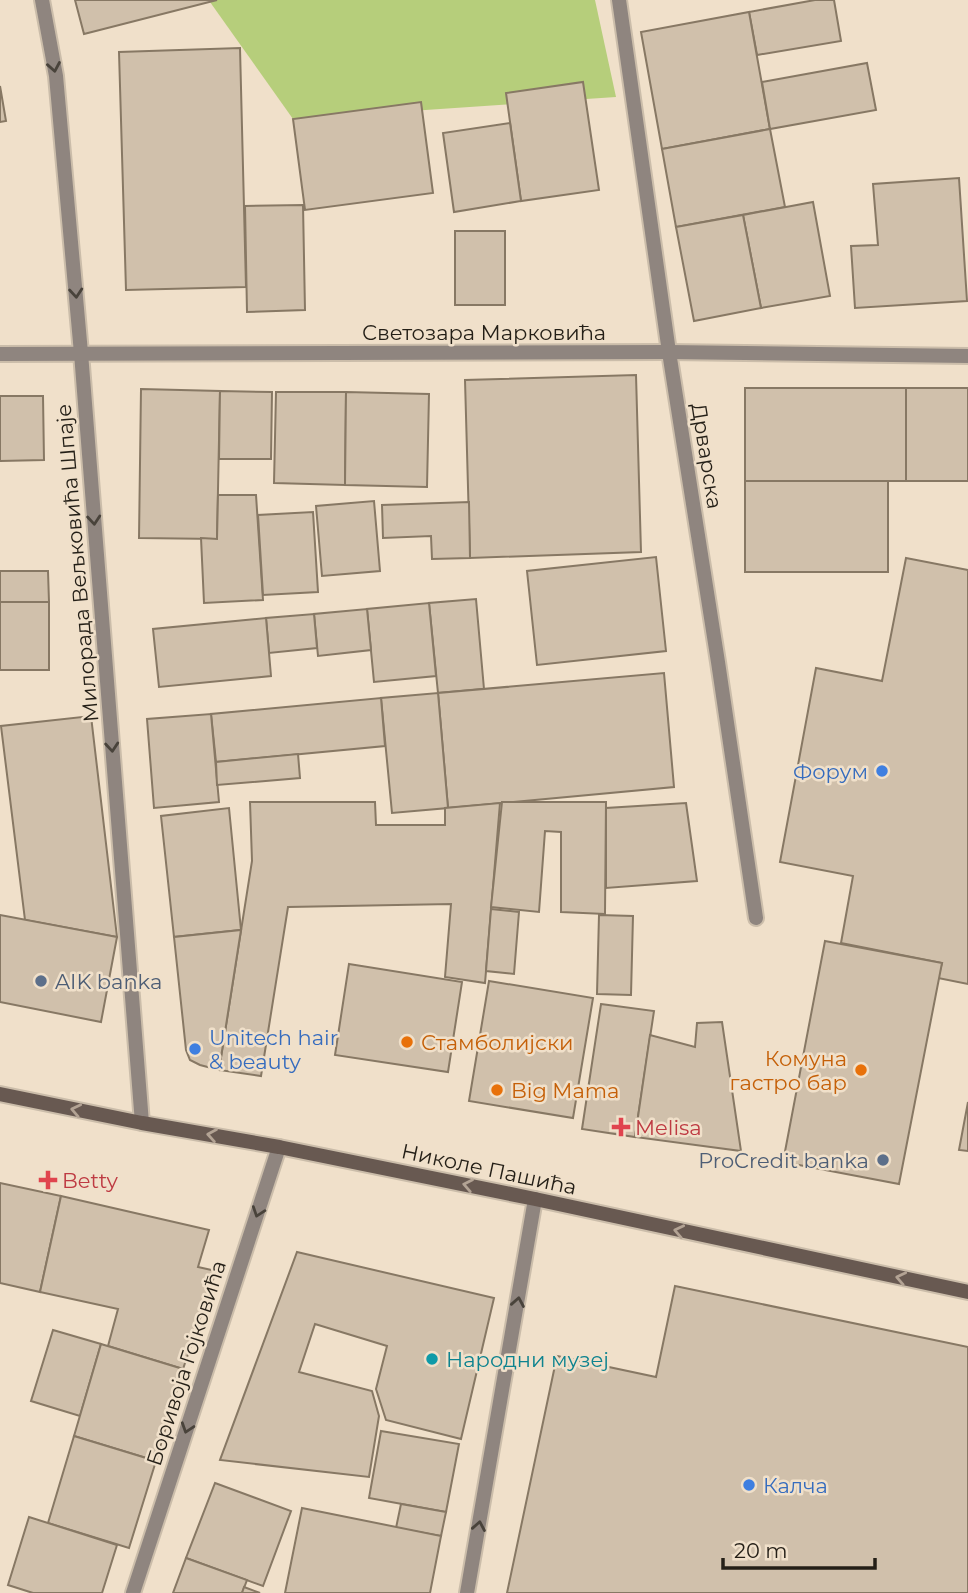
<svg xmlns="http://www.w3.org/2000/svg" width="968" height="1593" viewBox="0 0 968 1593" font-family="Montserrat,sans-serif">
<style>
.green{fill:#b6ce7b}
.building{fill:#d0c0ab;stroke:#877864;stroke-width:2}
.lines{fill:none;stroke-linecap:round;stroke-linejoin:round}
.street-casing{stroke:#cbbdaa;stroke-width:18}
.secondary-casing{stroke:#cbbdaa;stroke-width:18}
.street{stroke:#8f857f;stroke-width:14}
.secondary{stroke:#685951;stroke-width:14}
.oneway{stroke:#49433b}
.oneway2{stroke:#b3a394}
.shop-dot{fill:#3f7fe0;stroke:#f0e0ca;stroke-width:2.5}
.service-dot{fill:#5c6f8a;stroke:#f0e0ca;stroke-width:2.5}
.food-dot{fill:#e8710a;stroke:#f0e0ca;stroke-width:2.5}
.health-dot{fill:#e0444e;stroke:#f0e0ca;stroke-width:2.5}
.culture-dot{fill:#0f9aa8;stroke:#f0e0ca;stroke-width:2.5}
.labels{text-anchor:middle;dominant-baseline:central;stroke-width:5;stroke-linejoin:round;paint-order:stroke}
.street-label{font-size:21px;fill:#241f17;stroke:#f0e0ca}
.shop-label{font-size:21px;fill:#366cbe;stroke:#f0e0ca;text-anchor:start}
.service-label{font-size:21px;fill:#4e5e75;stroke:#f0e0ca;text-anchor:start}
.food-label{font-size:21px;fill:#c56008;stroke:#f0e0ca;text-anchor:start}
.health-label{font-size:21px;fill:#be3a42;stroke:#f0e0ca;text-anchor:start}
.culture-label{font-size:21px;fill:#0d838f;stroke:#f0e0ca;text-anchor:start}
</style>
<rect width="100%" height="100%" fill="#f0e0ca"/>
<path class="green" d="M217 0H595L616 97 293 119 210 2Z"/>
<g class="building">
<path d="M75 0H217L84 34Z"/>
<path d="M815 0H834L841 41 757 55 749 12Z"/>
<path d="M749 12 770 129 662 149 641 32Z"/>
<path d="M240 48 246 287 126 290 119 52Z"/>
<path d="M867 63 876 110 770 129 762 82Z"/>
<path d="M583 82 599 190 521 201 506 93Z"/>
<path d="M0 86 6 121 0 122Z"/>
<path d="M421 102 433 193 305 210 293 119Z"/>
<path d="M510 123 521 201 454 212 443 133Z"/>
<path d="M770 129 785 207 676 227 662 149Z"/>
<path d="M959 178 967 301 855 308 851 246 878 245 873 184Z"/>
<path d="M813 202 830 296 761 308 743 215Z"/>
<path d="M303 205 305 310 247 312 245 206Z"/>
<path d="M743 215 761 308 694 321 676 227Z"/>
<rect x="455" y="231" width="50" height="74"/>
<path d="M636 375 641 552 470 558 465 380Z"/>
<rect x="745" y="388" width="161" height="93"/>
<rect x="906" y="388" width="62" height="93"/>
<path d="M141 389 220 391 217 539 139 538Z"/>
<path d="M220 391 272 392 271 459H219Z"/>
<path d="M276 392H346L345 485 274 483Z"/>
<path d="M346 392 429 394 427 487 345 485Z"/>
<path d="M0 396H43L44 460 0 461Z"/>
<rect x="745" y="481" width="143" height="91"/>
<path d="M218 495H256L263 600 204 603 201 538 217 539Z"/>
<path d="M374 501 380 571 322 576 316 506Z"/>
<path d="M469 502 470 558 432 559 431 536 383 538 382 505Z"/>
<path d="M313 512 318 592 263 595 258 515Z"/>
<path d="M656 557 666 651 537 665 527 571Z"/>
<path d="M906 558 968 570V984L938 978 942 963 841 943 853 876 780 862 816 668 882 681Z"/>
<path d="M0 571H48L49 602H0Z"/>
<path d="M476 599 484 689 438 693 429 603Z"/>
<rect x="0" y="602" width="49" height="68"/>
<path d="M429 603 436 676 374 682 367 609Z"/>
<path d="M367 609 371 650 318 656 314 614Z"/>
<path d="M314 614 317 648 269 653 266 618Z"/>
<path d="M266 618 271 676 159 687 153 629Z"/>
<path d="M664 673 674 787 448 808 438 693Z"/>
<path d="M438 693 448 808 392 813 381 698Z"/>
<path d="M381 698 385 746 216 762 211 714Z"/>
<path d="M211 714 219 802 154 808 147 719Z"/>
<path d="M91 716 117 937 25 920 1 726Z"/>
<path d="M298 754 300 778 217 785 216 762Z"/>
<path d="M250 802H375L376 825H445V808L500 803 485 983 445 977 451 904 288 907 261 1076 219 1070 252 861Z"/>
<path d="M502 802H606L605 914 561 912V832L545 831 539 912 491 907Z"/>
<path d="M686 803 697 881 606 888V808Z"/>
<path d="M229 808 241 930 174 937 161 816Z"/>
<path d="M491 909 519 912 514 974 486 971Z"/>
<path d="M0 915 117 937 101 1022 0 1002Z"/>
<path d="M599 915 633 916 631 995 597 994Z"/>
<path d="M241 930 219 1070 200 1065 190 1060 186 1050 174 937Z"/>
<path d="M825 941 942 963 899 1184 783 1162Z"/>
<path d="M349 964 462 982 448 1072 335 1055Z"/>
<path d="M489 981 593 998 573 1118 469 1101Z"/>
<path d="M601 1004 654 1011 635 1137 582 1129Z"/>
<path d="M722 1022 741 1151 635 1137 650 1035 695 1047 697 1023Z"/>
<path d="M968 1102V1151L959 1150Z"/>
<path d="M0 1183 61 1196 40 1292 0 1283Z"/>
<path d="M61 1196 209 1230 198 1267 216 1271 183 1369 108 1346 118 1309 40 1292Z"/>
<path d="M297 1252 494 1298 461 1439 386 1420 376 1389 387 1346 315 1324 299 1372 372 1391 379 1416 369 1477 220 1460Z"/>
<path d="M675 1286 968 1347V1593H507L557 1356 656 1377Z"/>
<path d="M53 1330 101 1344 80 1416 31 1401Z"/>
<path d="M101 1344 183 1369 156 1461 74 1436Z"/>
<path d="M381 1431 459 1444 446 1512 369 1498Z"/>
<path d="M74 1436 156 1461 129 1548 48 1523Z"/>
<path d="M215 1483 291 1511 263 1586 186 1558Z"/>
<path d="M401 1504 446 1512 441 1536 396 1528Z"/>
<path d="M302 1508 441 1536 430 1593H285Z"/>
<path d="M29 1517 117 1545 102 1593H33L8 1585Z"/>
<path d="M186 1558 247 1580 242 1593H173Z"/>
<path d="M244 1587 260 1593H242Z"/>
</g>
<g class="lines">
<defs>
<g id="street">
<path d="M42 0 56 76 81 353 142 1123"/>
<path d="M619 0 669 352 718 662 756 918"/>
<path d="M0 354 669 352 968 356"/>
<path d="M133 1593 279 1147"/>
<path d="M467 1593 535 1199"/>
</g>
<path id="secondary" d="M0 1094 142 1123 279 1147 535 1199 968 1292"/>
</defs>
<use href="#street" class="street-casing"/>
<use href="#secondary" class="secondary-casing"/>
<use href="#street" class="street"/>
<use href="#secondary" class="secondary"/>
</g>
<defs><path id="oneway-chevron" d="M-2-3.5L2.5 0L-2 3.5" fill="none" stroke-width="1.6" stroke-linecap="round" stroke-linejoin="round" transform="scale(1.75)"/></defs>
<g class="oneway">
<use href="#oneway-chevron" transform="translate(54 67) rotate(80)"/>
<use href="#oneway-chevron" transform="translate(76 293) rotate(85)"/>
<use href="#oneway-chevron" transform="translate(94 520) rotate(85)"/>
<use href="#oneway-chevron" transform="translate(112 747) rotate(85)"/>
<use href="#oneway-chevron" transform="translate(258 1212) rotate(109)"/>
<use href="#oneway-chevron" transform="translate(518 1302) rotate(-80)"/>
<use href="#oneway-chevron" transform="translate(187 1428) rotate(108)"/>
<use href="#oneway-chevron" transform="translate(479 1526) rotate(-80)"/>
</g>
<g class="oneway2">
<use href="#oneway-chevron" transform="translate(76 1110) rotate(-168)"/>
<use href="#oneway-chevron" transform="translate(212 1135) rotate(-170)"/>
<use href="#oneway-chevron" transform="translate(468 1185) rotate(-169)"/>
<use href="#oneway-chevron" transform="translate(679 1231) rotate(-168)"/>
<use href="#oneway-chevron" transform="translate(901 1278) rotate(-168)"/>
</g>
<g class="shop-dot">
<circle cx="882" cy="771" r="7"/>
<circle cx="195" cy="1049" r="7"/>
<circle cx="749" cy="1485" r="7"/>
</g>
<g class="service-dot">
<circle cx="41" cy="981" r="7"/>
<circle cx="883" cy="1160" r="7"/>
</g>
<g class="food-dot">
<circle cx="407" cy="1042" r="7"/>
<circle cx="861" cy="1070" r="7"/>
<circle cx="497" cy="1090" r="7"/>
</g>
<g class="health-dot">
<path d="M617.5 1116.5h7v7h7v7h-7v7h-7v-7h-7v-7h7z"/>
<path d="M44.5 1169.5h7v7h7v7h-7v7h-7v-7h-7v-7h7z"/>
</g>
<circle class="culture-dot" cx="432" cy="1359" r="7"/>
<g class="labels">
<g class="street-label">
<text x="484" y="332">Светозара Марковића</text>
<text transform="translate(707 456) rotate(81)">Дрварска</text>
<text transform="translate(77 563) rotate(-95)">Милорада Вељковића Шпаје</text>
<text transform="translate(489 1169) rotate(12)">Николе Пашића</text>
<text transform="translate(186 1363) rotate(-72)">Боривоја Гојковића</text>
</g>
<g class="shop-label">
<text x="868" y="771" text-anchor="end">Форум</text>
<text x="209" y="1037">Unitech hair<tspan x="209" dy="24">&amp; beauty</tspan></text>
<text x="763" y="1485">Калча</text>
</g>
<g class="service-label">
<text x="55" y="981">AIK banka</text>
<text x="869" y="1160" text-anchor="end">ProCredit banka</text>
</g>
<g class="food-label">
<text x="421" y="1042">Стамболијски</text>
<text x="847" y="1058" text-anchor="end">Комуна<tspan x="847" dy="24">гастро бар</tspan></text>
<text x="511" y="1090">Big Mama</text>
</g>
<g class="health-label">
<text x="635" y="1127">Melisa</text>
<text x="62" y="1180">Betty</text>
</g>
<g class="culture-label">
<text x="446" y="1359">Народни музеј</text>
</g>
</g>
<path d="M723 1558v10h152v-10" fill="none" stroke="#241f17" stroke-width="3.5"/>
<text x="734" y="1558" font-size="21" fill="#241f17" stroke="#f0e0ca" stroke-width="5" paint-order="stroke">20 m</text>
</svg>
